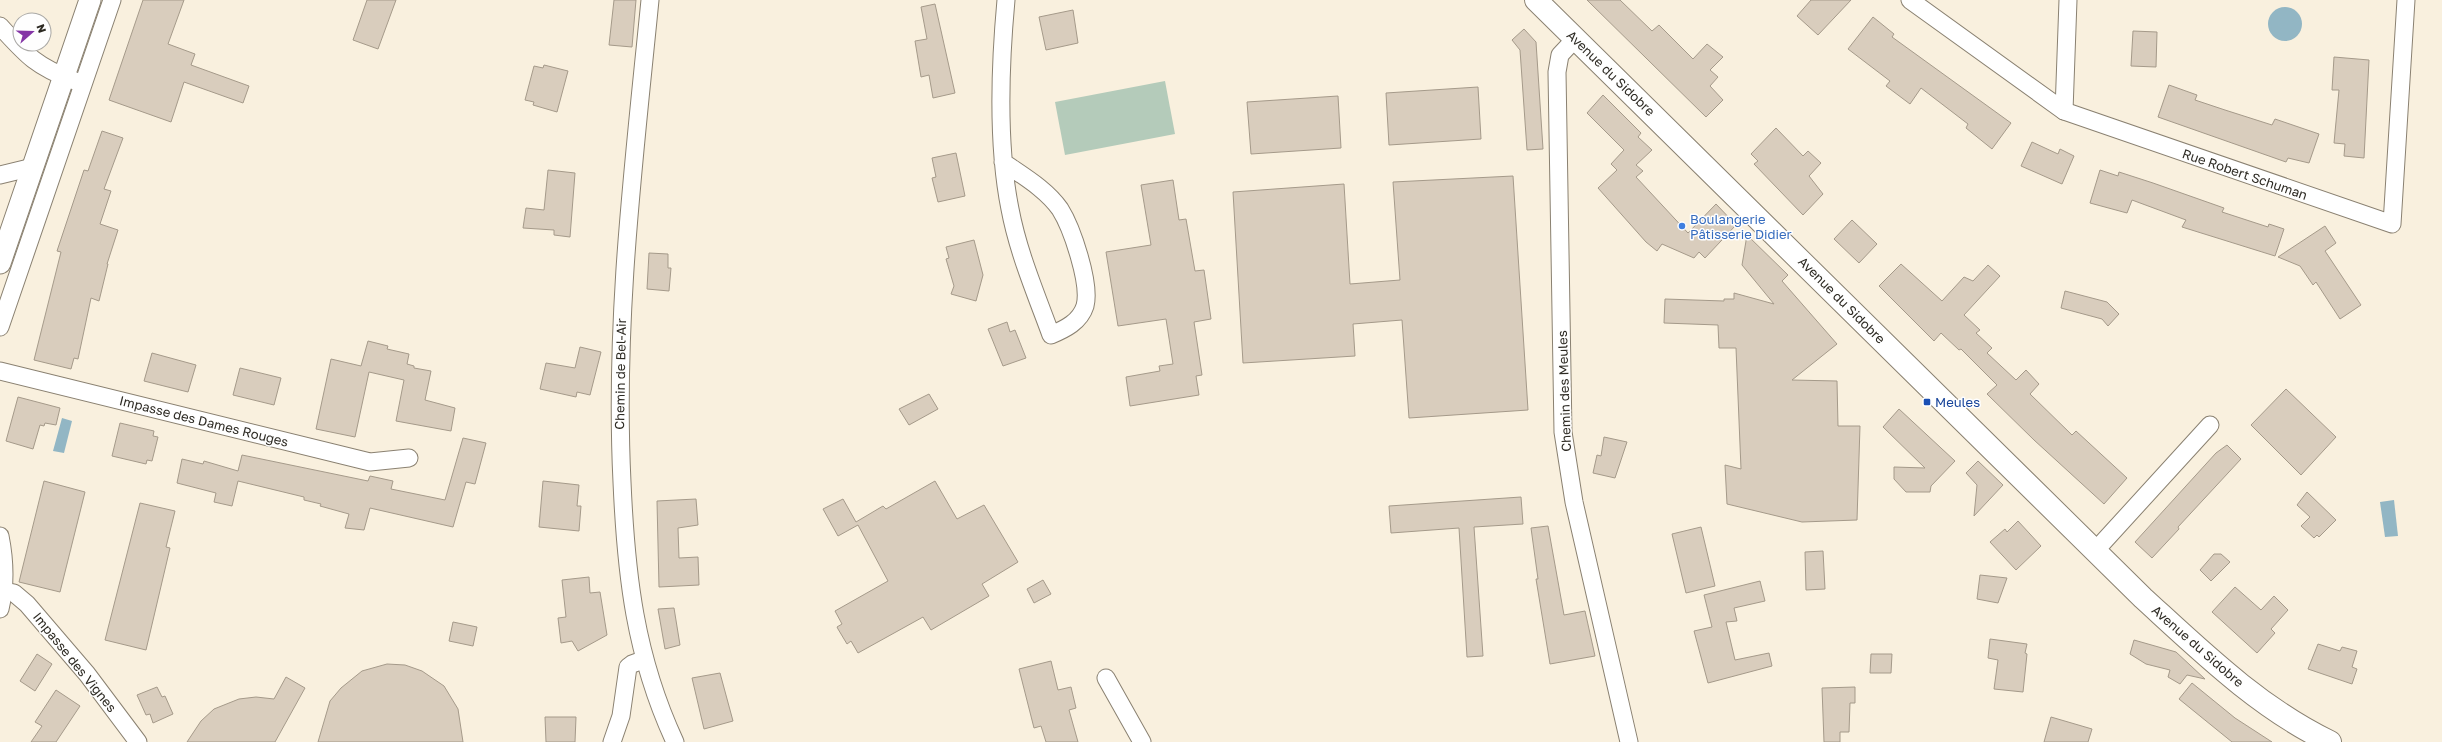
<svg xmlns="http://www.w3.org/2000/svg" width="2442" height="742" viewBox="0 0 2442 742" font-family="'Golos Text',sans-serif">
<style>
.green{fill:#b4cbba}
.water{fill:#92b6c4}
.building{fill:#d9cdbd;stroke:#a59a8a}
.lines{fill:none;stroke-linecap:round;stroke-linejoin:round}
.minor-casing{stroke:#8a8171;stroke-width:19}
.tertiary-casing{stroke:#8a8171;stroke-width:23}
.secondary-casing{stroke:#8a8171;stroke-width:24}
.minor{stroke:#fff;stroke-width:17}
.tertiary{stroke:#fff;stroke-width:21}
.secondary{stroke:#fff;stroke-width:22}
.shop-dot{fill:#3f7fe0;stroke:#fefefe;stroke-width:1.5}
.transit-dot{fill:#1a4fb4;stroke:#fefefe;stroke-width:1.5}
.labels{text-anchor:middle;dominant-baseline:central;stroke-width:3;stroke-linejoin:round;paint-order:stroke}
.street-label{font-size:13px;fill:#2d2a23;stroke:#fefefe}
.shop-label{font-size:13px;fill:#366cbe;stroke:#fefefe;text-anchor:start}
.transit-label{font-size:13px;fill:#164399;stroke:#fefefe;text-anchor:start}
</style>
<rect width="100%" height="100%" fill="#f9f0de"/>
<path class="green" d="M1165 81 1175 134 1065 155 1055 102Z"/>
<g class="water">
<circle cx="2285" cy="24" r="17"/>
<path d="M62 418 72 421 64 453 53 451Z"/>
<path d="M2394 500 2398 536 2385 537 2380 502Z"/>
</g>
<g class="building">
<path d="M143 0H184L168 44 195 54 191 65 249 86 243 103 184 82 171 122 109 100Z"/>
<path d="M367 0H396L378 49 353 40Z"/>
<path d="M614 0H636L632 47 609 45Z"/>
<path d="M1587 0H1620L1652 31 1659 25 1693 59 1707 44 1723 57 1710 70 1718 77 1710 86 1723 100 1706 117Z"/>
<path d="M1811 0H1851L1818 35 1797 16Z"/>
<path d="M935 4 955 93 933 98 929 75 921 77 915 41 927 39 921 7Z"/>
<path d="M1073 10 1078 43 1046 50 1039 17Z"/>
<path d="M1873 17 1894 34 1892 37 2011 123 1992 149 1966 128 1968 124 1921 88 1910 104 1886 86 1890 81 1848 49Z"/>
<path d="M1524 29 1536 42 1543 149 1527 150 1520 50 1512 40Z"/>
<path d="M2133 31 2157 32 2156 67 2131 66Z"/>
<path d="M2334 57 2369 60 2364 158 2344 156 2345 144 2334 143 2339 90H2332Z"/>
<path d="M544 65 568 71 557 112 533 105 534 102 525 100 534 66 543 68Z"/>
<path d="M2169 85 2197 95 2195 100 2225 110 2272 125 2275 119 2319 134 2309 163 2288 158 2286 162 2158 117Z"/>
<path d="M1478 87 1481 139 1389 145 1386 93Z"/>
<path d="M1603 95 1641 133 1638 137 1652 150 1636 165 1643 171 1636 177 1688 233 1716 204 1736 225 1705 258 1699 252 1694 258 1662 244 1657 251 1646 242 1598 188 1617 170 1611 164 1624 150 1587 113Z"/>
<path d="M1338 96 1341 148 1251 154 1247 102Z"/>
<path d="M1776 128 1803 156 1808 151 1821 163 1809 176 1823 194 1803 215 1754 164 1758 161 1751 154Z"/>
<path d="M102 131 123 138 104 189 111 191 100 224 118 230 107 264H108L99 301 91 298 78 359 74 358 71 369 34 360 61 252 57 251 84 170 88 171Z"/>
<path d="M2032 142 2058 154 2060 149 2074 156 2062 184 2021 166Z"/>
<path d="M956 153 965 196 938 202 932 178 936 177 932 158Z"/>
<path d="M548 170 575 173 570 237 554 235V230L523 228 526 208 544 210Z"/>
<path d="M2100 170 2118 176 2119 172 2153 183 2224 208 2222 212 2268 227 2269 224 2284 229 2275 256 2182 227 2186 220 2132 200 2127 213 2090 203Z"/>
<path d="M1513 176 1528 410 1409 418 1402 320 1353 324 1355 356 1243 363 1233 192 1344 184 1350 284 1400 280 1393 182Z"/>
<path d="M1173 180 1179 220 1186 219 1195 271 1204 270 1211 319 1194 322 1202 375 1196 376 1199 395 1130 406 1126 377 1160 371 1159 366 1173 364 1166 319 1118 326 1106 252 1151 245 1141 185Z"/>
<path d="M1852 220 1877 244 1859 263 1834 239Z"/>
<path d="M2325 226 2336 243 2325 251 2361 305 2340 319 2316 282 2313 285 2300 266 2278 257Z"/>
<path d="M1747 235 1788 275 1782 281 1837 344 1792 380 1837 381 1838 426H1860L1857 520 1802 522 1727 504 1725 465 1741 469 1736 348H1719L1718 325 1664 323 1665 299 1724 301V299H1734V293L1774 304 1742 265Z"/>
<path d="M974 240 983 275 976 301 951 294 954 286 946 259 949 258 946 247Z"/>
<path d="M649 253 668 254V268H671L669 291 647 289Z"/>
<path d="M1901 264 1942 301 1964 277 1973 281 1988 265 2000 276 1964 315 1980 330 1976 333 1992 348 1987 353 2016 380 2026 370 2039 384 2030 394 2072 435 2076 431 2127 478 2104 504 2034 440 1987 394 1997 385 1961 349 1959 350 1941 333 1934 341 1879 286Z"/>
<path d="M2065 291 2107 302 2119 314 2108 326 2102 319 2061 308Z"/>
<path d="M1007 322 1010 332 1015 330 1026 358 1003 366 988 329Z"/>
<path d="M368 341 388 346 387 349 409 354 407 364 414 366V368L431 371 425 400 455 408 451 431 396 421 404 380 369 372 355 437 316 429 331 359 361 366Z"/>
<path d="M580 347 601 352 590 395 577 392 576 397 540 389 546 363 575 368Z"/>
<path d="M152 353 196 365 188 392 144 381Z"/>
<path d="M240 368 281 378 274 405 233 395Z"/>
<path d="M2286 389 2336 437 2301 475 2251 425Z"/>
<path d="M929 394 938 409 909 425 899 409Z"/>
<path d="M18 397 60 408 56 425 45 423 44 426 40 425 33 449 6 441Z"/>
<path d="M1899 409 1955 461 1931 486 1930 492H1906L1894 479V467L1925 468 1883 427Z"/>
<path d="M120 423 154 431 153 436 158 437 152 461 147 460 146 464 112 456Z"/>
<path d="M1604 437 1627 442 1615 478 1593 473 1597 455 1601 456Z"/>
<path d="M463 438 486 443 475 484 466 482 453 527 370 508 364 530 345 528 349 514 320 506 321 504 304 500V497L238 481 232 506 214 502 216 493 177 483 182 459 203 464 204 461 238 471 242 455 368 481 370 476 393 481 391 489 445 500Z"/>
<path d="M2227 445 2241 459 2178 527 2179 529 2152 558 2135 542 2216 453Z"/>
<path d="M1978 461 2003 485 1974 516 1977 485 1966 473Z"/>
<path d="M44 481 85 492 60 592 19 582Z"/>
<path d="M543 481 579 485 577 506H581L579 531 539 527Z"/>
<path d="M935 481 957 519 984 505 1018 562 982 584 989 596 931 630 923 617 858 653 851 641 847 644 838 629 837 627 842 624 835 611 888 581 858 525 838 536 823 509 843 499 856 522 883 506 886 509Z"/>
<path d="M2307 492 2336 520 2319 537 2317 535 2314 538 2301 526 2310 517 2297 505Z"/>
<path d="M1521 497 1523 524 1474 527 1483 656 1467 657 1459 528 1391 533 1389 506Z"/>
<path d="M696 499 698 525 678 528 679 558 698 557 699 585 659 587 657 501Z"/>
<path d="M140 503 175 511 166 547 170 548 146 650 105 640Z"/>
<path d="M2018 521 2041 546 2016 570 1990 542 2005 529 2007 532Z"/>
<path d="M1548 526 1564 615 1585 611 1595 656 1550 664 1536 579H1538L1531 528Z"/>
<path d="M1701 527 1715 586 1686 593 1672 534Z"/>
<path d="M1823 551 1825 589 1806 590 1805 552Z"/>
<path d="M2214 554H2221L2230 562 2211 581 2200 570Z"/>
<path d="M1980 575 2007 578 1998 603 1977 599Z"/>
<path d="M589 577 590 593 600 592 607 635 578 651 572 641 561 643 558 618 566 617 562 580Z"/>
<path d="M1043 580 1051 594 1034 603 1027 589Z"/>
<path d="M1760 581 1765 601 1734 608 1737 621 1726 622 1735 660 1769 653 1772 666 1708 683 1694 631 1712 627 1704 595Z"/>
<path d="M2235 587 2261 610 2274 596 2288 610 2271 629 2275 633 2257 653 2212 612Z"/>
<path d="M674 608 680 645 665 649 658 609Z"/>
<path d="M453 622 477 627 473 646 449 641Z"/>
<path d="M1990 639 2027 644 2025 653 2027 654 2023 692 1994 689 1998 660 1988 658Z"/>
<path d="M2134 640 2176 652 2205 679 2187 675 2180 684 2168 677 2170 670 2146 664 2130 654Z"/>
<path d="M2318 644 2340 651 2342 647 2357 651 2352 667 2357 669 2352 684 2308 669Z"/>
<path d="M37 654 52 664 35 691 20 681Z"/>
<path d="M1871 654H1892L1891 673H1870Z"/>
<path d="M1051 661 1058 690 1071 687 1076 708 1069 710 1078 742H1046L1041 726 1034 728 1019 669Z"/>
<path d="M387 664 405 665 422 671 444 686 458 709 463 742H318L330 701 341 688 362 671Z"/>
<path d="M720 673 733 721 704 729 692 678Z"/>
<path d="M286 677 305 688 275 742H187L201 721 214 709 239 699 256 697 274 699Z"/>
<path d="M2192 683 2235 718 2272 742H2232L2179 699Z"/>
<path d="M157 687 162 697 165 696 173 714 153 723 150 714 146 715 137 695Z"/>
<path d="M1855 687V703H1850L1849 732H1840V742H1824L1822 688Z"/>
<path d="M56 690 80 706 56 742H31L42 726 35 722Z"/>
<path d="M545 717H576L575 742H546Z"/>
<path d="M2051 717 2092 729 2088 742H2044Z"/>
</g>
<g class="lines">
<defs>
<g id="minor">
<path d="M650 0C634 162 614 319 622 482 626 575 635 656 675 742"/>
<path d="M1910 0 2064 111 2392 224 2406 0"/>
<path d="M0 26C27 56 37 67 75 81"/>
<path d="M1575 39 1560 55 1557 72 1563 432 1574 502 1629 742"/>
<path d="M2064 111 2068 0"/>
<path d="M1003 162C1023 176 1046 189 1060 209 1072 228 1091 284 1085 306 1080 322 1065 329 1051 335 1036 294 1018 252 1010 209 997 144 1000 65 1006 0"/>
<path d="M0 175 33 167"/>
<path d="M0 327 112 0"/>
<path d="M0 371 370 462 409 458"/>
<path d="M0 536C5 561 6 584 0 609"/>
<path d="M2095 551 2210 425"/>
<path d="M4 591 14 593 27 604 87 674 138 742"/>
<path d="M1106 678 1142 742"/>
<path d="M612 742 621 716 628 667 632 664 643 660"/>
</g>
<path id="tertiary" d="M0 263 90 0"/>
<path id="secondary" d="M1536 0 2143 598C2201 651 2259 708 2330 742"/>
</defs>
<use href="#minor" class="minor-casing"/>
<use href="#tertiary" class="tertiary-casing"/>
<use href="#secondary" class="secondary-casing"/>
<use href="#minor" class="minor"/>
<use href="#tertiary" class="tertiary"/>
<use href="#secondary" class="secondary"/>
</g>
<circle class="shop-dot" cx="1682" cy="226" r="4"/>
<rect class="transit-dot" x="1923" y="398" width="8" height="8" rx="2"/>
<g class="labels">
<g class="street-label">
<text transform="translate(1611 73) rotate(44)">Avenue du Sidobre</text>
<text transform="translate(2245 174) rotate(19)">Rue Robert Schuman</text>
<text transform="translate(1842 300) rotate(45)">Avenue du Sidobre</text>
<text transform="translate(620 374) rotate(-89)">Chemin de Bel-Air</text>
<text transform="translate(1564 391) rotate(-92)">Chemin des Meules</text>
<text transform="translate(204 421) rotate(14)">Impasse des Dames Rouges</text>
<text transform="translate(2198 646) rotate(41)">Avenue du Sidobre</text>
<text transform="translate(75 662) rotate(51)">Impasse des Vignes</text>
</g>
<g class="shop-label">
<text x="1690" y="219">Boulangerie<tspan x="1690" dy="15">Pâtisserie Didier</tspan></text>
</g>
<g class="transit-label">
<text x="1935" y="402">Meules</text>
</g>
</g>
<g transform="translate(32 32) rotate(70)"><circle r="19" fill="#fefefe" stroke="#aaa9a6"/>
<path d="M0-3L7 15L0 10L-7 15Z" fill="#8435a6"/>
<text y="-6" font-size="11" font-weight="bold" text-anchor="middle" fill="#2d2a23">N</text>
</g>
</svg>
